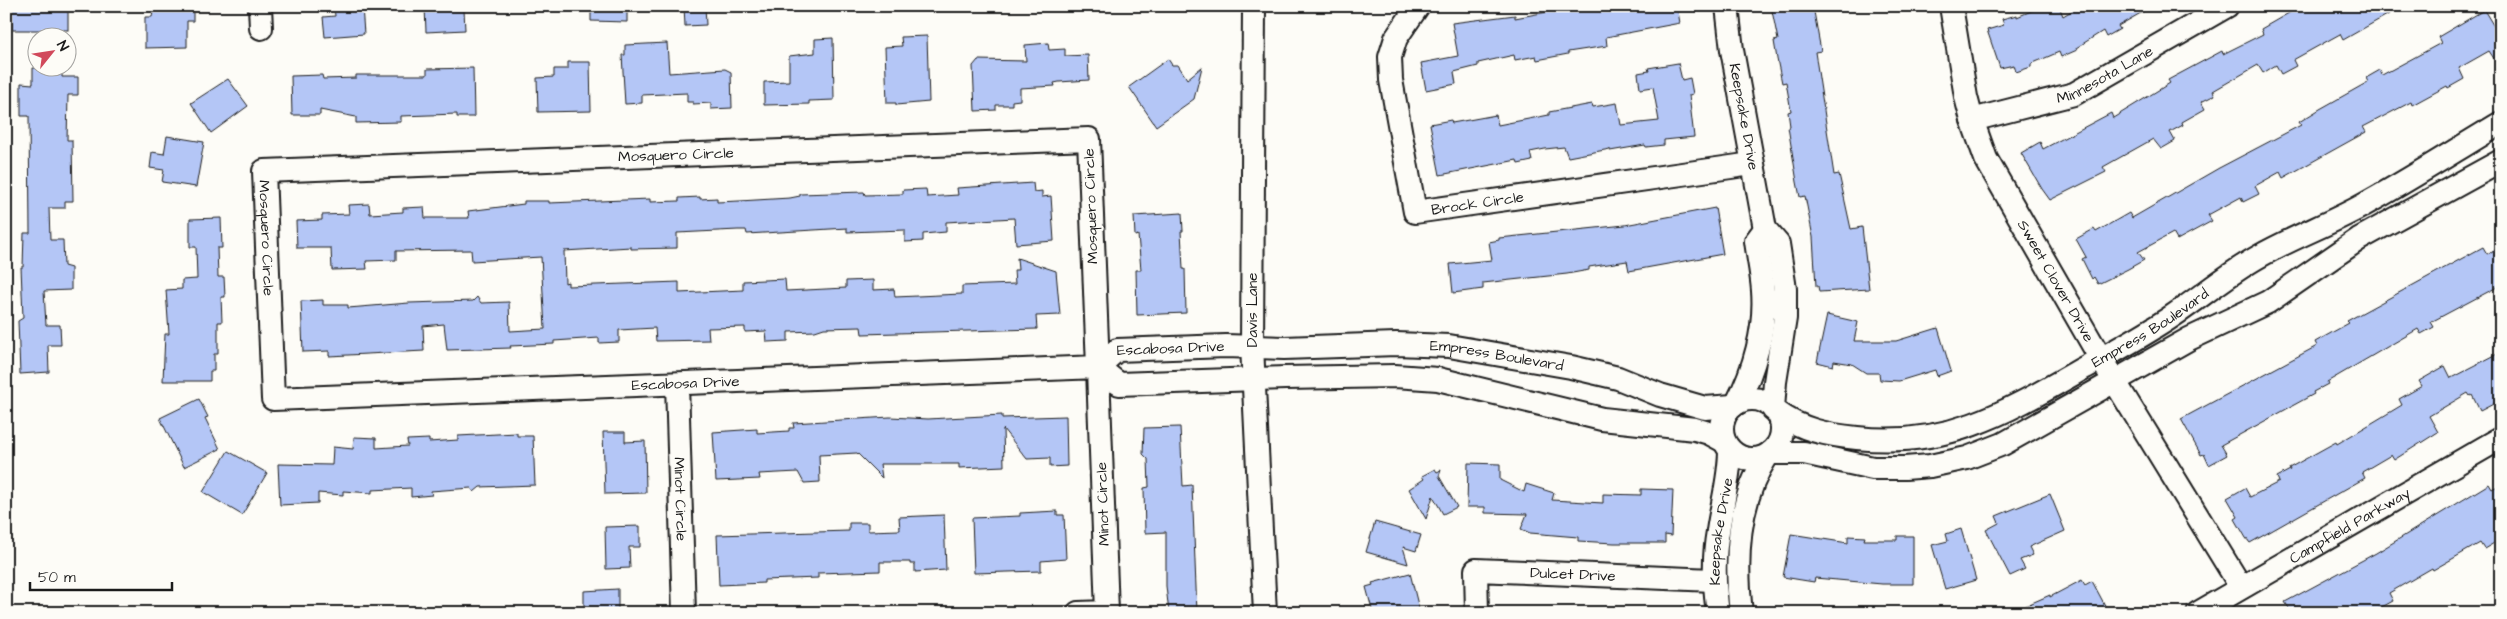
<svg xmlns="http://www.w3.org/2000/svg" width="2507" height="619" viewBox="0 0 2507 619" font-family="'Architects Daughter',sans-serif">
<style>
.building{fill:#b4c6f6;stroke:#1c1c1c}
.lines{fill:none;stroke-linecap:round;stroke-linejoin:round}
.minor-casing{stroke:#1c1c1c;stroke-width:26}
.minor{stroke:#fdfcf7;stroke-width:22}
.labels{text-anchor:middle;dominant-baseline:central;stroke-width:4.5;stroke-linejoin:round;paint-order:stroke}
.street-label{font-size:15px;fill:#1c1c1c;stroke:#fdfcf7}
</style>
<rect width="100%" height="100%" fill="#fdfcf7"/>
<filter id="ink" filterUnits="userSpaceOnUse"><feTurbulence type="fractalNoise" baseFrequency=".02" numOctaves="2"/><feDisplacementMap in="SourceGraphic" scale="10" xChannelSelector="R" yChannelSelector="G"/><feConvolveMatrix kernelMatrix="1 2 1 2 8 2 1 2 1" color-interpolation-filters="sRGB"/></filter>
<g filter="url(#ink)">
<g class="building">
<rect x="12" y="6" width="56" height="24"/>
<path d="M154 6H193V21H187V47L145 48V17H152Z"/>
<path d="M334 6H362L364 34 325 37 323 17 335 16Z"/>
<path d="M425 6H454V10H464L465 30 426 32Z"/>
<path d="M591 6H627V22L591 21Z"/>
<path d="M684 6H705L706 25 685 26Z"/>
<path d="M1546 6H1677L1680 23 1606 37 1607 46 1568 52V54L1537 60 1536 56 1515 60 1514 55 1478 63V66L1454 72 1456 84 1426 90 1421 63 1458 56 1452 23 1515 15V18L1547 12Z"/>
<path d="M1771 6H1813L1821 51 1815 52 1834 175 1839 174 1851 229 1862 227 1869 289 1819 292 1818 286H1816L1813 237 1805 196 1800 197 1797 182 1788 127 1790 126 1788 112 1791 111 1786 82 1782 83 1777 59 1774 41 1778 40Z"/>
<path d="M2043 6H2059L2063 16 2080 6H2153L2118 26 2120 29 2106 37 2103 31 2076 48 2077 50 2061 57 2059 52 2031 64V67L2016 72 2014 65 2000 68 1987 30 2004 25 2002 19 2017 15V17Z"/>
<path d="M2301 6H2403L2343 40 2340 34 2293 60 2296 66 2281 74 2276 65 2263 73 2258 65 2213 91 2215 95 2201 102 2205 109 2182 122 2183 125 2170 132 2175 141 2161 149 2153 139 2103 167 2106 172 2050 200 2042 189 2021 153 2040 142 2043 149 2111 113 2113 118 2170 83 2168 80 2222 51 2223 54 2263 34 2261 29Z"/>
<path d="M2484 10 2501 38V69L2489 51 2459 68 2464 79 2448 88 2447 86 2412 105 2411 102 2363 127 2366 132 2283 178 2280 172 2255 186 2259 194 2243 202 2241 197 2208 215 2212 221 2177 240 2173 233 2138 252 2144 260 2128 269 2098 284 2094 277 2092 279 2082 259 2086 257 2076 239 2094 229 2096 232 2129 213 2132 218 2219 168 2301 125 2299 122 2320 109 2368 82 2366 78 2380 70 2382 75 2441 43 2438 37Z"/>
<path d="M927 36 929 102 896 105V103H887L885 47 902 46 901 37Z"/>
<path d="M833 38 834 100 809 101V104L764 105V82L789 81V56L815 53V39Z"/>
<path d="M667 43 669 73 725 69 731 72 732 108 711 109V103L693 104V102H687V93L642 95V103L625 104 622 55H625V45Z"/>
<path d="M1048 43 1049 50 1065 49V56L1088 55 1089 80 1059 82 1054 83 1055 86 1020 88V100L1012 101V105H996V110L975 111 973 66 978 60 1026 61 1025 45Z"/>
<path d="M1168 59 1172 65H1178L1187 79 1202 67 1194 99 1156 126 1129 87Z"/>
<path d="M568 62H590L591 111 538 112 537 78 554 77V69H568Z"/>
<path d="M1678 63 1682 80 1690 78 1693 94 1689 95 1694 137 1664 140V145L1646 147 1645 145 1610 151V149L1568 157 1564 147 1545 149 1530 152 1532 161 1518 164 1517 160 1440 175 1430 124 1451 120 1452 123 1496 115 1498 125 1549 115V112L1592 104 1593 107 1617 103 1621 125 1659 121 1653 87 1640 89 1638 73 1649 71 1648 68Z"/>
<path d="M33 68H62V77H78V95H68L67 140H72L73 201H65V208H49L50 240H63L64 266 71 268V290L44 291 46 325H60L61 345H48L49 372 20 374 18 321 23 318 21 267H23L24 233H30L29 116H21V83L33 84Z"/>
<path d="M473 68 474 117H457V114L401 116V122L356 123V117L320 110V115H292L291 76 322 75 323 79 356 78V75H427V69Z"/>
<path d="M228 79 248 106 211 133 191 103Z"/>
<path d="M167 136 204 142 196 187 162 182 164 170 150 168 152 152 164 154Z"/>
<path d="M1033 183 1034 192 1042 191V197L1051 196 1054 241 1016 244 1014 218 946 222V232L923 234V241L905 242V230L847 232V228L747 234 746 230H738L677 233V248L631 249V247L564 251 565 283 568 282V286L679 282V293L743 290V281L785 279 786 291 846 288V281L873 280V290L894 289 895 297 962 294V286L1015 284 1014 270H1018L1017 258 1056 271 1060 315 1036 316 1037 329 862 334 861 327 824 328 815 331 788 332V341L767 342 766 331 745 332V327L708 328 709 340 656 341 655 328 619 330V342L599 343V338L554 341V344L510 346 511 348 447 350 444 324 423 326 424 351 329 356V351L303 352 301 301 323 300V305H348V308L409 303 473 301 477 297 481 303 509 302 510 331 545 329 541 257 472 261 471 250 396 251V260L366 261 367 269 332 270 331 248H297L296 221 322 220V215L349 214 348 205 369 204 370 214 403 212V208L424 207 425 218H469L468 211 524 204V201H549V203L650 199V202L679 201V198L700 197V199L717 198V202L739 201 790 198 800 196V194L864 192 865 195 903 194V190L926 189 927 197 958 195 957 188Z"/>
<path d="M1715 208 1723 254 1629 271 1627 261 1589 267V270L1567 274 1483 283V289L1453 293 1450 264 1492 260 1489 242 1499 240V238L1625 225Z"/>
<path d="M1182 213 1183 231H1181L1183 269H1185L1186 313 1137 315 1136 270H1141L1138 235 1135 236 1134 216Z"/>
<path d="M221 218 222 248H217L218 277H224L225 297H221L222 322H218V354H214V371H210V381H163L165 334H169L166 290 182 289V280L197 279 196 247H190V219Z"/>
<path d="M2483 247 2487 254 2501 247V285L2431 322 2434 327 2421 334 2418 329 2327 382 2328 384 2313 392 2314 394 2221 445 2227 455 2209 465 2204 454 2201 455 2181 419 2317 346 2315 342 2349 323 2347 321Z"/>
<path d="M1827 315 1858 322 1854 341H1896L1938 328 1951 371 1937 376 1935 370 1899 381 1880 380 1879 373H1866L1852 364 1834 361 1833 366 1817 362Z"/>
<path d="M2501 352V400L2480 411 2472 395 2470 396 2468 393 2429 416 2438 432 2394 460 2391 455 2362 472 2365 478 2250 543 2246 538 2235 519 2238 517 2227 498 2245 488 2250 497 2279 482 2277 477 2290 470 2289 468 2336 442 2337 444 2402 405 2399 399 2422 386 2419 381 2445 366 2451 378Z"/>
<path d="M199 399 208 417 205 418 220 449 184 467 160 418Z"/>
<path d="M1002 415V418L1066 416 1067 466 1050 467V458L1027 459 1003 429 1004 466 959 468V464H880L882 478 857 453 819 455 820 482 804 483 798 472 759 474 760 479 716 481 713 432 757 429V433L789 431V428H794L793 423 890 417 928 419Z"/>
<path d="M1180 427 1183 486 1192 485 1197 613H1169L1166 586V532L1145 533 1144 488 1149 487 1148 459 1143 454 1144 428Z"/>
<path d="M603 432H625V442L645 441 646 493 605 494Z"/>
<path d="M517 433V436H533L535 485 480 487 474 492 471 488 431 491 432 495 411 497V488L372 490V493L343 491V495L318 493V503L280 505 278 464 332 465 333 447 353 449 354 437 376 438V448L408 446 407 440 429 439V442L458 440V436Z"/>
<path d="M228 451 267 473 242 515 203 492Z"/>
<path d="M1468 463 1500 464V480L1524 492 1526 484 1554 493 1552 500 1603 503V494L1641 495V489L1673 490 1671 536 1665 535V543H1614L1578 541V537L1530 533 1521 529 1527 514 1485 513V507H1467Z"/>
<path d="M1435 469 1437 472 1441 470 1439 476 1457 507 1443 514 1433 496 1426 519 1409 489 1424 479 1422 476Z"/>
<path d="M2489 484 2492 489 2501 484V539L2484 549 2480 543 2433 570 2432 568 2389 593 2393 601 2371 613H2292L2285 602 2376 553Z"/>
<path d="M2050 494 2065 531 2029 547 2033 555 2020 560 2025 569 2010 576 1986 530 1999 523 1996 516Z"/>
<path d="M1057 511V515H1064L1066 559 1041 561V571L974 573 972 518 1020 516V513Z"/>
<path d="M944 515 946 570 915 572V564H910V562H880V571L818 573V578L764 580V583L719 585 717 535 849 531V523H868V531L900 530 899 517Z"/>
<path d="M1375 522 1421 535 1416 551 1403 547 1408 564 1366 552Z"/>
<path d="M640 526V547H629L630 568 606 569 605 527Z"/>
<path d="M1961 529 1976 580 1945 589 1932 545 1948 541 1946 534Z"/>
<path d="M1791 534 1848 543V536L1865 537 1864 540H1897V536H1913V584H1882L1815 578 1814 582 1783 577Z"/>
<path d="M1410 573 1420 613H1373L1366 587 1373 585 1372 583Z"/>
<path d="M2082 580 2085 585 2092 581 2109 613H2009L2050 595V597Z"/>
<path d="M618 589V613H584V591Z"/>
</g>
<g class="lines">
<defs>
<g id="minor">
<path d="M260 6 261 28"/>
<path d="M1254 6 1252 346 1265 613"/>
<path id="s1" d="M1418 6 1396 38 1390 57 1391 80 1415 212 1752 164"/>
<path id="s2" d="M1727 6 1732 50 1765 229 1778 244 1785 289V318L1775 382 1773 409"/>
<path id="s3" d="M1951 6 1966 97 1972 120 1986 159 2101 359 2241 587"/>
<path id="s4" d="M1972 120 2074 94 2227 6"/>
<path d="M1098 367 1119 384 1285 378 1395 376 1438 379 1602 419 1695 429 1709 433 1724 441"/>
<path id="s5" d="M677 384 684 613"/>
<circle cx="1752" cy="429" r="30"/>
<path d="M1737 403C1754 370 1766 329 1763 291 1762 274 1758 257 1756 241L1765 229"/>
<path id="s6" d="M1777 412C1801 430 1828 435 1857 438 1948 448 2007 412 2082 369 2113 352 2145 335 2174 315 2202 296 2228 274 2258 257 2291 238 2327 225 2360 207 2408 181 2454 151 2501 123"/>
<path d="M1770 453H1804L1873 468H1905L1930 466 1967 458 2003 444 2189 339 2268 302 2359 239 2501 161"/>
<path id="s7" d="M1078 613 1107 612 1099 398 1098 367 1089 139 264 171 273 399 1098 367 1117 350 1226 346 1284 348 1396 344 1449 346 1571 367 1618 378 1660 395 1705 408 1733 406"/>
<path id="s8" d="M1477 613 1476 570 1713 580"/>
<path id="s9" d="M1718 613C1714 585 1713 559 1718 531 1722 503 1730 478 1730 450"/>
<path d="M1741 613C1735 559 1737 502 1767 456"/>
<path id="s10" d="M2198 613 2501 438"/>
</g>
</defs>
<use href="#minor" class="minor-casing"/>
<use href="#minor" class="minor"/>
</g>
</g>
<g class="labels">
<g class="street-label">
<text stroke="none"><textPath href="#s4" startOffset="141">Minnesota Lane</textPath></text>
<text stroke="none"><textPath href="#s2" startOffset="112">Keepsake Drive</textPath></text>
<text transform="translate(676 155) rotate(-2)">Mosquero Circle</text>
<text stroke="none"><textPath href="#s1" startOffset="279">Brock Circle</textPath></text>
<text transform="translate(1091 206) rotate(-92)">Mosquero Circle</text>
<text stroke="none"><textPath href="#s7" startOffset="1395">Mosquero Circle</textPath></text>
<text stroke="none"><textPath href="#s3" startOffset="298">Sweet Clover Drive</textPath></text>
<text transform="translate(1252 310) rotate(-90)">Davis Lane</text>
<text stroke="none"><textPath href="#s6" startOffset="405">Empress Boulevard</textPath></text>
<text stroke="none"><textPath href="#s7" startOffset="2461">Escabosa Drive</textPath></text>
<text stroke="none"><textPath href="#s7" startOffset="2788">Empress Boulevard</textPath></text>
<text stroke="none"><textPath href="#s7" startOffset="1969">Escabosa Drive</textPath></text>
<text stroke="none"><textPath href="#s5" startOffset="115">Minot Circle</textPath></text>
<text transform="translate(1103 504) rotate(-92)">Minot Circle</text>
<text stroke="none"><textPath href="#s10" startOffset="175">Campfield Parkway</textPath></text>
<text stroke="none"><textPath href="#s9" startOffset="82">Keepsake Drive</textPath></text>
<text stroke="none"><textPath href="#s8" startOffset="140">Dulcet Drive</textPath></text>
</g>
</g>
<rect width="2507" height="619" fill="none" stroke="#fdfcf7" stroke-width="25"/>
<rect x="12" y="12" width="2482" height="594" fill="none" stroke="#1c1c1c" stroke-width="2" filter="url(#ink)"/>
<g transform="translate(52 52) rotate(60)"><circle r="24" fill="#fdfcf7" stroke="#a3a29f"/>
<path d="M0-4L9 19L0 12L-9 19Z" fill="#d1495b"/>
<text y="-8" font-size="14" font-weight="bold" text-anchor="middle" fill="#1c1c1c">N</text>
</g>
<path d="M30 582v8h142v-8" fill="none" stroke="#1c1c1c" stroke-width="2.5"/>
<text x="38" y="582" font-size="15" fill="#1c1c1c" stroke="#fdfcf7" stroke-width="4" paint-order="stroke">50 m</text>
</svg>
